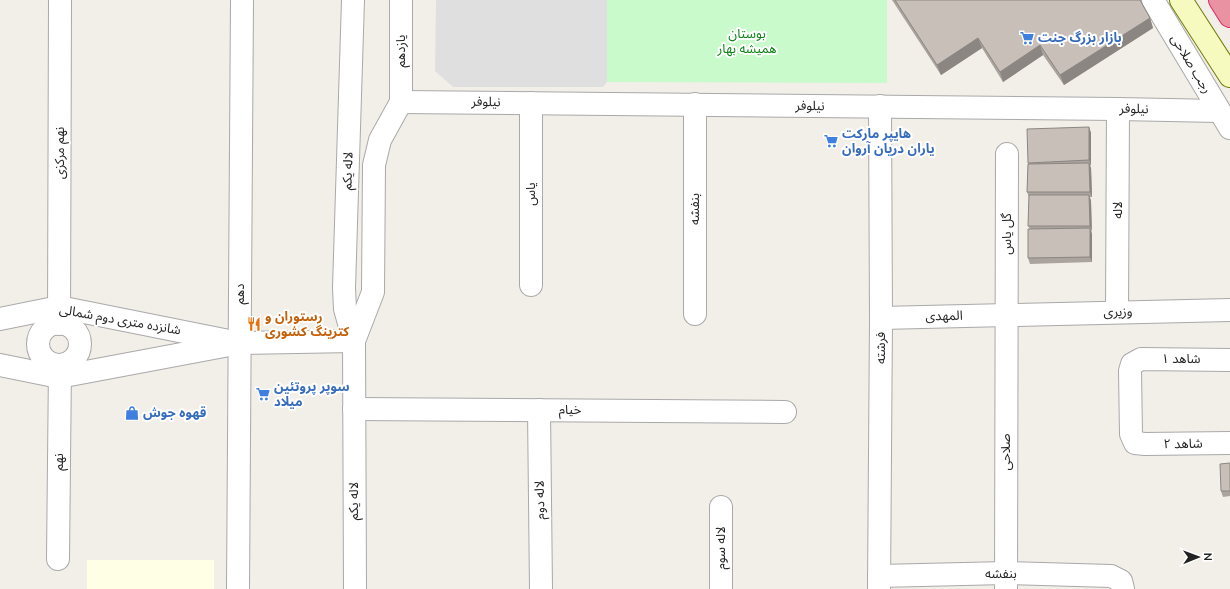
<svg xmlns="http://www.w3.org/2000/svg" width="1230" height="589" viewBox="0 0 1230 589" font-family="'Nunito Sans','Noto Sans Arabic',sans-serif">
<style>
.residential{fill:#e0dfdf}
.education{fill:#ffffe5}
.park{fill:#c8facc}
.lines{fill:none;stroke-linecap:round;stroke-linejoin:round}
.street-casing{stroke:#a9a9a9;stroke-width:24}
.secondary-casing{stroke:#707d05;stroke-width:24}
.highway-casing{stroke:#dc2a67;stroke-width:24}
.street{stroke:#fff;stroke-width:22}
.secondary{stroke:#f7fabf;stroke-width:22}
.highway{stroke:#e892a2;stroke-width:22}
.wall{fill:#aba49e}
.shaded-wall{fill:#8b8681}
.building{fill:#c7bfb8;stroke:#8b8681}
.labels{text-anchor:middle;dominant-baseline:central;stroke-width:4;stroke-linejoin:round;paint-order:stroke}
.park-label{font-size:13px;fill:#0c8416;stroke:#fff}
.shop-label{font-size:13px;font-weight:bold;fill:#366cbe;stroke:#fff;text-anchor:start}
.street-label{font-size:13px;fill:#222;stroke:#fff}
.food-label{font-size:13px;font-weight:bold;fill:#c56008;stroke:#fff;text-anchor:start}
</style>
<rect width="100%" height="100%" fill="#f2efe9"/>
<path class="residential" d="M436 0H607V82L603 87H453L435 71Z"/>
<rect class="education" x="87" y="560" width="127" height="29"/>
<path class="park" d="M607 0H887V83L607 82Z"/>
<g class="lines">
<defs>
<g id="street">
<path d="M353 0 344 288 345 309 354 341 355 589"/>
<path d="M1153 0 1230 128"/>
<path d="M401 102 1118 109 1219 111"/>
<path d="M531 103V285"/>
<path d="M695 104V314"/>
<path d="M1117 312 1118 109"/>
<path d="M881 318 1230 310"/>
<path d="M0 319 59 307 229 341"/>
<circle cx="59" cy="344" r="21"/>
<path d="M59 324 60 0"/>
<path d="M354 341 373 292 374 165 380 140 401 102V0"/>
<path d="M1230 360 1141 359 1132 364 1130 371 1131 434 1135 443 1145 444 1230 443"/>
<path d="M0 365 59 377 240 343 354 341"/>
<path d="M354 409 785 412"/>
<path d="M539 410 541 589"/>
<path d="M58 559 60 365"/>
<path d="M879 576 1006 573 1111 576 1121 581 1123 589"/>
<path d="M238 589 242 0"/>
<path d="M721 589V507"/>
<path d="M879 589 881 318 880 106"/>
<path d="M1006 589 1007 154"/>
</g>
<path id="secondary" d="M1181 0 1230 76"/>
<path id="highway" d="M1220 0 1230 16"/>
</defs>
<use href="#street" class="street-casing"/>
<use href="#secondary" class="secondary-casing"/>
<use href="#highway" class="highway-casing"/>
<use href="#street" class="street"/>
<use href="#secondary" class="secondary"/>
<use href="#highway" class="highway"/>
</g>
<g class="wall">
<path d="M892 0H1140L1150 18 1153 28 1064 85 1043 55 1003 82 982 48 941 75Z"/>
<path d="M1089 127 1091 133V165L1090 166 1091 168 1092 197H1090L1091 201 1092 262 1030 264 1028 258 1030 229 1028 226 1029 197 1027 192 1028 163Z"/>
<path d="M1230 463V496L1223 497 1221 491Z"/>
</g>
<g class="shaded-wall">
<path d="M1150 18 1153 28 1064 85 1060 75Z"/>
<path d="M978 38 982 48 941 75 937 65Z"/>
<path d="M1040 45 1043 55 1003 82 1000 72Z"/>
<path d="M1089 127 1091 133V165L1089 160Z"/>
<path d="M1089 163 1091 168 1092 197 1090 192Z"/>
<path d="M1089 195 1091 201 1092 231 1090 226Z"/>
<path d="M1090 228 1092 234V262L1090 257Z"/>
</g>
<g class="building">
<path d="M895 0H1140L1150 18 1060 75 1040 45 1000 72 978 38 937 65Z"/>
<path d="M1089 127V160L1028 163 1027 129Z"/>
<path d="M1089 163 1090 192H1027L1028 164Z"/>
<path d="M1029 195H1089L1090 226H1028Z"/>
<path d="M1090 228V257L1028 258V229Z"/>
<path d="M1230 463V491H1221L1220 464Z"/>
</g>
<defs>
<symbol id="supermarket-bare" viewBox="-9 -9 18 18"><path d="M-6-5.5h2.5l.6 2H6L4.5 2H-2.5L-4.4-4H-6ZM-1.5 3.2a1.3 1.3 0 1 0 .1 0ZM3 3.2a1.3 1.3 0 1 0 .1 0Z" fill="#3f7fe0" stroke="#fff" stroke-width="2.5" paint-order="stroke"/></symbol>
<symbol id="restaurant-bare" viewBox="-9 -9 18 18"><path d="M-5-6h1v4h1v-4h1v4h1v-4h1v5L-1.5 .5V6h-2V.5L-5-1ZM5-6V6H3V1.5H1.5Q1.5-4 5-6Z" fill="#e8710a" stroke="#fff" stroke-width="2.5" paint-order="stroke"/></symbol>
<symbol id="shop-bare" viewBox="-9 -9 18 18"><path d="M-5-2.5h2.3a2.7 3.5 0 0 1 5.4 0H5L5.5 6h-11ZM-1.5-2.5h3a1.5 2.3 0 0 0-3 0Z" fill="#3f7fe0" stroke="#fff" stroke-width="2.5" paint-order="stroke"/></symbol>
</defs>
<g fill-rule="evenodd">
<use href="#supermarket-bare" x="1017" y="28" width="20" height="20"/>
<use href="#supermarket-bare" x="821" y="131" width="20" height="20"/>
<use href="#restaurant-bare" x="244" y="314" width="20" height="20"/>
<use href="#supermarket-bare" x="253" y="384" width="20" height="20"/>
<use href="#shop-bare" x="122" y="403" width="20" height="20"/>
</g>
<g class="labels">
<g class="park-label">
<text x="747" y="34">بوستان<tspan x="747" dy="15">همیشه بهار</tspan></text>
</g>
<g class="shop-label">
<text x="1038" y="38">بازار بزرگ جنت</text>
<text x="842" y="134">هایپر مارکت<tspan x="842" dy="15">یاران دریان آروان</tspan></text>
<text x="274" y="387">سوپر پروتئین<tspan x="274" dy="15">میلاد</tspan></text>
<text x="143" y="413">قهوه جوش</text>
</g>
<g class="street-label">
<text transform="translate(401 51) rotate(-90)">یازدهم</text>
<text transform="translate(1191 64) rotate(59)">رجب صلاحی</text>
<text transform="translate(486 102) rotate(1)">نیلوفر</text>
<text transform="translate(810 106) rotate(1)">نیلوفر</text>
<text transform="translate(1134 109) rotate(1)">نیلوفر</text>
<text transform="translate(60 153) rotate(-90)">نهم مرکزی</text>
<text transform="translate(348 171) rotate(-88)">لاله یکم</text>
<text transform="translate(531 194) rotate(-90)">یاس</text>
<text transform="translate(695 209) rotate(-90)">بنفشه</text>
<text transform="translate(1118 210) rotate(-90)">لاله</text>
<text transform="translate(1007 234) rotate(-90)">گل یاس</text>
<text transform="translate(240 294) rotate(-90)">دهم</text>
<text transform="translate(1118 312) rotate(-1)">وزیری</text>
<text transform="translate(944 316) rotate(-1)">المهدی</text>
<text transform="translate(120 320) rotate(10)">شانزده متری دوم شمالی</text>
<text transform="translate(881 348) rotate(-90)">فرشته</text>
<text x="1181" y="359">شاهد ۱</text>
<text x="570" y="410">خیام</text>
<text transform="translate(1183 444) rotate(-1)">شاهد ۲</text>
<text transform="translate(1006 452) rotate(-90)">صلاحی</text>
<text transform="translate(59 462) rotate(-90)">نهم</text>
<text transform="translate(540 500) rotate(-91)">لاله دوم</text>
<text transform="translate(354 501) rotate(-90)">لاله یکم</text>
<text transform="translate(721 548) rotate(-90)">لاله سوم</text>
<text x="1001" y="574">بنفشه</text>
</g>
<g class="food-label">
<text x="265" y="317">رستوران و<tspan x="265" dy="15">کترینگ کشوری</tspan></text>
</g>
</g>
<g transform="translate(1198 557) rotate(89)" stroke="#ffffff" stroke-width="3" paint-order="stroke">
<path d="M0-3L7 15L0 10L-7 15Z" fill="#222222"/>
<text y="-6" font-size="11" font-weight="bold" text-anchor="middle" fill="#222222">N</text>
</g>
</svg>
